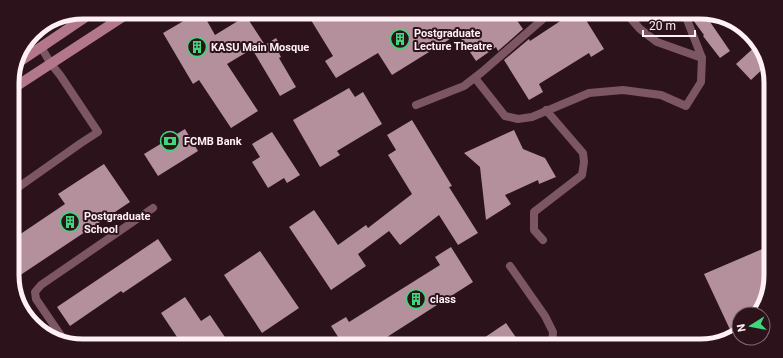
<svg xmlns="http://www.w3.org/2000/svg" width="783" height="358" viewBox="0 0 783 358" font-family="Roboto,sans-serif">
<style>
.building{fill:#b3909b}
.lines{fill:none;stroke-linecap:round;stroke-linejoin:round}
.lane{stroke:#7c5662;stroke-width:8}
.secondary{stroke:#b3778b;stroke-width:10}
.labels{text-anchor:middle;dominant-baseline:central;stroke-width:4;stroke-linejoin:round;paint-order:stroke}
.poi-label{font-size:11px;font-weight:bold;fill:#fff0f4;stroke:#2b121b;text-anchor:start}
.rim{fill:none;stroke:#fff0f4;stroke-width:5}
</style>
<rect width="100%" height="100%" fill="#2b121b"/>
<g class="building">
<path d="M199 12H202L215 35 246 16 265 45 276 38 283 50 279 53 281 57 279 58 296 87 280 96 252 49 227 64 258 111 231 128 199 80 193 84 163 33Z"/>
<path d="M306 12H511L523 29 498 51 496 47 476 61 458 34 392 75 378 53 336 78 325 61 333 56Z"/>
<path d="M574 12H581L604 49 591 57 589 53 539 84 543 92 529 100 504 60 529 39 530 41Z"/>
<path d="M702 12 704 13 730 51 720 58 703 36 704 35 693 20Z"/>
<path d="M758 44 767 65 751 80 736 64Z"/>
<path d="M349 88 355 97 363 92 382 124 337 151 340 155 320 167 293 120Z"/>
<path d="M412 120 452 186 449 187 478 233 458 245 439 215 400 245 389 231 358 254 366 266 331 290 289 227 314 210 338 245 366 225 368 228 412 194 388 155 396 150 387 135Z"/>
<path d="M185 129 198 151 158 176 144 154Z"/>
<path d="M514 130 523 149 545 158 556 177 539 184 538 180 505 195 511 204 486 220 480 167 464 153Z"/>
<path d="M272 132 300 175 287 183 284 178 268 188 252 162 260 157 252 144Z"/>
<path d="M104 164 130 202 13 280V239L65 204 58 194Z"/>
<path d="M158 239 172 260 123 293 121 291 70 326 57 307Z"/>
<path d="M451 247 473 282 373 346H344L331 326 346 317 349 322 440 265 435 257Z"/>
<path d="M767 247 766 302 756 314H739V334L733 336 704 274Z"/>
<path d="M260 251 299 308 262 333 224 275Z"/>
<path d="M185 297 201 321 210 315 231 346H183L161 313Z"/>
<path d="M506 323 522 346H472Z"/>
</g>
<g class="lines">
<g class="lane">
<path d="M625 12 640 29 657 42 702 58"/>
<path d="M475 78 505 116 518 119 532 117 589 93 623 90 661 95 686 106 701 82 702 58 684 12"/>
<path d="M416 105 464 86 482 72 551 12"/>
<path d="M13 191 81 143 98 132 60 75 51 64 41 47"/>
<path d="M543 240 534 230V212L582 175 584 162 583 153 546 110"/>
<path d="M510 266 545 316 553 332 552 346"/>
<path d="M66 343 36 299 35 292 41 285 153 208"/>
</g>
<g class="secondary">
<path d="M16 64 93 12"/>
<path d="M12 89 130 12"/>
</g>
</g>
<defs>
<symbol id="building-ring" viewBox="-11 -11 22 22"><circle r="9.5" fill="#2b121b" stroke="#40d77c" stroke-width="1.5"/><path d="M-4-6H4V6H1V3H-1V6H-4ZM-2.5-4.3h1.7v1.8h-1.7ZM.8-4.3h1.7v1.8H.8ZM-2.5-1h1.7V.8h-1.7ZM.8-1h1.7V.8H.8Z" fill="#40d77c"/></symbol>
<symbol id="bank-ring" viewBox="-11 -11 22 22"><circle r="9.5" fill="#2b121b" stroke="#40d77c" stroke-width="1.5"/><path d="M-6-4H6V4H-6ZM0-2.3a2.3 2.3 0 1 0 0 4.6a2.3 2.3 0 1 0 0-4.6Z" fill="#40d77c"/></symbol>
</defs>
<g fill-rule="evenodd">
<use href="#building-ring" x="389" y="28" width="22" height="22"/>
<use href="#building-ring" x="186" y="36" width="22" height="22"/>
<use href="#bank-ring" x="159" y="130" width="22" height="22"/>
<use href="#building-ring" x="59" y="211" width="22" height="22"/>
<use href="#building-ring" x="405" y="288" width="22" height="22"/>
</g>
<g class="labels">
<g class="poi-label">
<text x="414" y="33">Postgraduate<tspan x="414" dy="13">Lecture Theatre</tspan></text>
<text x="211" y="47">KASU Main Mosque</text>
<text x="184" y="141">FCMB Bank</text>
<text x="84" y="216">Postgraduate<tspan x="84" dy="13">School</tspan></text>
<text x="430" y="299">class</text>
</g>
</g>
<path d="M0 0H783V358H0ZM83 19H700A64 64 0 0 1 764 83V275A64 64 0 0 1 700 339H83A64 64 0 0 1 19 275V83A64 64 0 0 1 83 19Z" fill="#2b121b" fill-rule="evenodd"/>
<path class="rim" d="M83 19H700A64 64 0 0 1 764 83V275A64 64 0 0 1 700 339H83A64 64 0 0 1 19 275V83A64 64 0 0 1 83 19Z"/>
<g transform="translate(751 326) rotate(259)"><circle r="19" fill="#2b121b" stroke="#806b72"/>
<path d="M0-3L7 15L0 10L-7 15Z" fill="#40d77c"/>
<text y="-6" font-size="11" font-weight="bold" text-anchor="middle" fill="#fff0f4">N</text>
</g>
<path d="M643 30v6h52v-6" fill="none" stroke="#fff0f4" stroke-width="2"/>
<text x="649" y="30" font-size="12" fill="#fff0f4" stroke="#2b121b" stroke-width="3" paint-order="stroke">20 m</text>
</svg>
